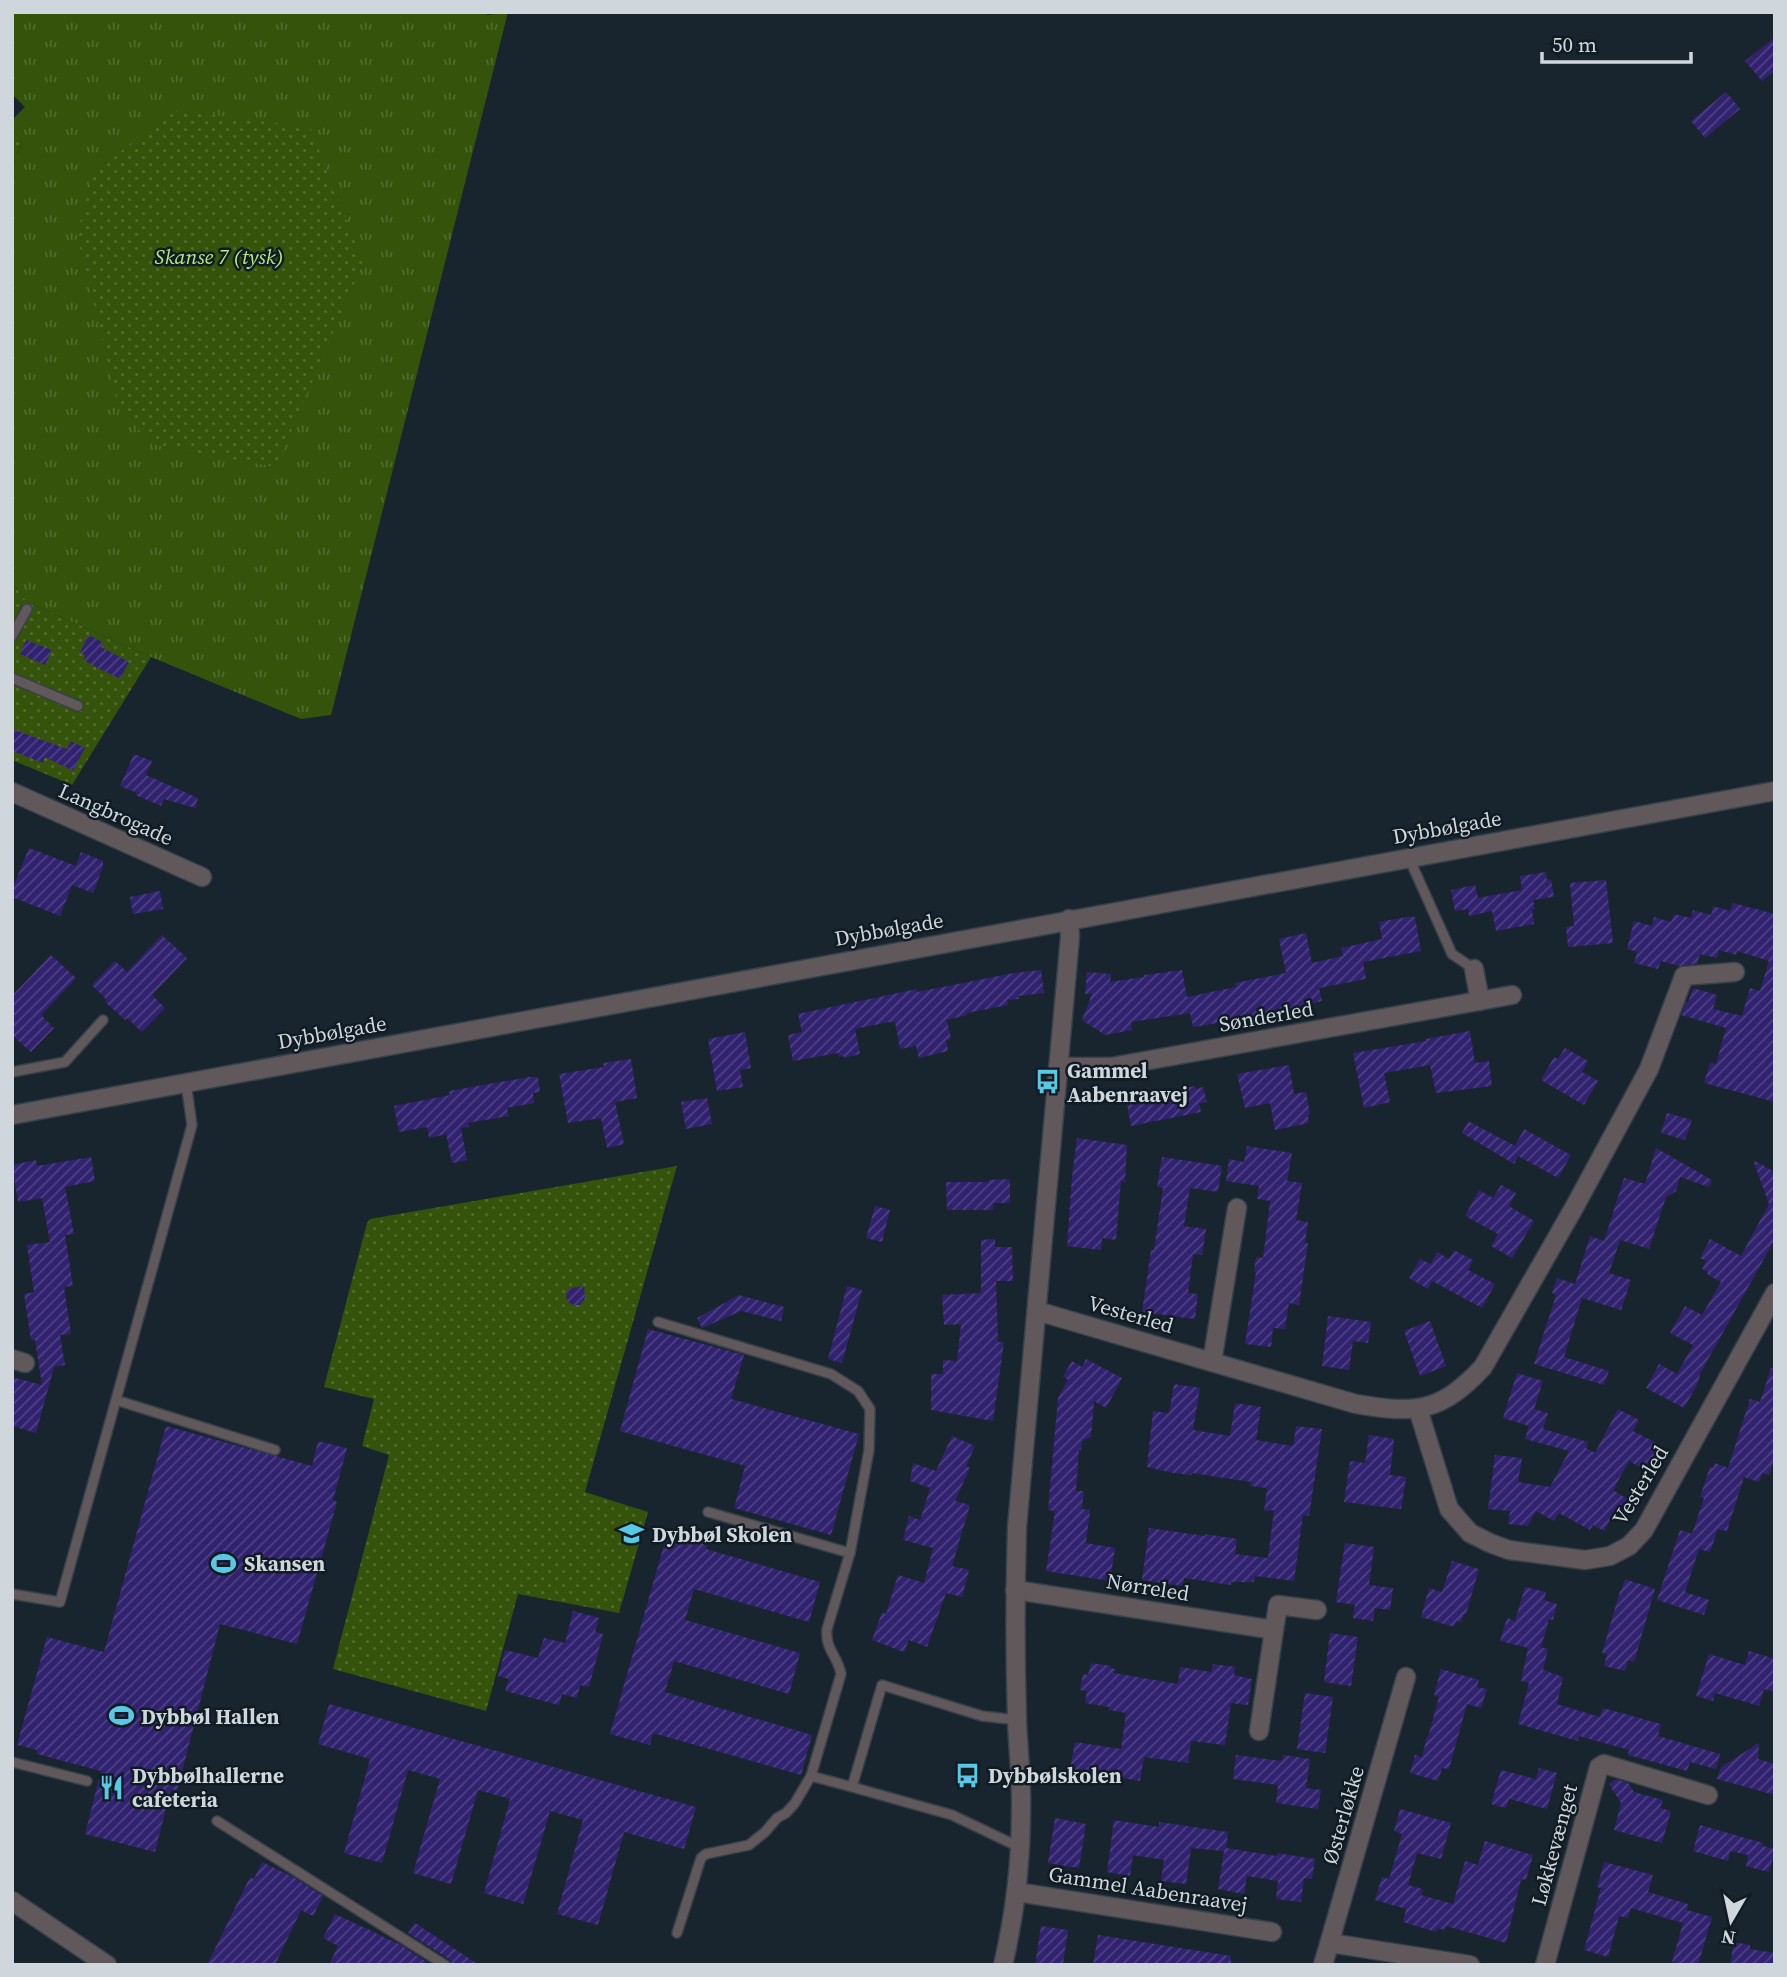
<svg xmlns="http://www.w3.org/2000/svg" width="1787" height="1977" viewBox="0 0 1787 1977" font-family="'Source Serif 4',serif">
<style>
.grass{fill:url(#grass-tufts)}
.park{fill:url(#park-dots)}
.building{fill:url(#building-hatch)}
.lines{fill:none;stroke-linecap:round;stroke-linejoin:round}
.service-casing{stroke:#36414a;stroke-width:12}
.minor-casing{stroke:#36414a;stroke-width:21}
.tertiary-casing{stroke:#36414a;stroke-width:21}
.service{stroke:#60585a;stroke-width:9}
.minor{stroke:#60585a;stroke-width:18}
.tertiary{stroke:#60585a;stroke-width:18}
.labels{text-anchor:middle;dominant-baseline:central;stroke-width:5;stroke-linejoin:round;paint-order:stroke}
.park-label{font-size:21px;font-style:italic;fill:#b4eb79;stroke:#101b24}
.street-label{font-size:21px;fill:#cfd7dd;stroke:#101b24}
.poi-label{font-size:21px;font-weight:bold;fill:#cfd7dd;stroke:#101b24;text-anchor:start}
</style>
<defs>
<pattern id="grass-tufts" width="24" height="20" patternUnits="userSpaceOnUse" patternTransform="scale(1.75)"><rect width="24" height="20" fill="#35530a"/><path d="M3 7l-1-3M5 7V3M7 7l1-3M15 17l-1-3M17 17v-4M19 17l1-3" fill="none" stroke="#516b2d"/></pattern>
<pattern id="park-dots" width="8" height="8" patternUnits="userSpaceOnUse" patternTransform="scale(1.75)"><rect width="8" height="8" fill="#35530a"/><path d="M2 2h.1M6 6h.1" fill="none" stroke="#516b2d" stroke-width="1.8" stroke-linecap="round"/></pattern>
<pattern id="building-hatch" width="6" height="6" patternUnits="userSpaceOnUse" patternTransform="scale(1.75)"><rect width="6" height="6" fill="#31226f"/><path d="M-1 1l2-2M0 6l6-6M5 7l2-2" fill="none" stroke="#4e4183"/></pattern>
</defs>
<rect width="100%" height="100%" fill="#19252e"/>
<path class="grass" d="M12 12H487V15L508 12 331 715 301 719 151 657 27 602 12 583V172L22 140 12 130V120L25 107 12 94Z"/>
<g class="park">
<path d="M170 110 310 127 363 262 276 467 151 444 118 405 77 234 93 175Z"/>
<path d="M12 130 22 140 12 172Z"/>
<path d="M12 583 27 602 151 657 72 785 12 760Z"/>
<path d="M677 1166 585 1492 648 1512 619 1613 518 1594 486 1711 333 1669 389 1455 362 1446 374 1399 324 1387 367 1223 370 1219Z"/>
</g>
<g class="building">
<path d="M1775 37V71L1762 81 1745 61Z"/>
<path d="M1726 92 1740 109 1705 138 1691 121Z"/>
<path d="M88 635 103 642 101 647 129 662 120 679 86 662 87 660 84 659 85 655 80 653Z"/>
<path d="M26 640 52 650 45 665 20 654Z"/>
<path d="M12 729 67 749 71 741 85 748 73 771 45 757 43 763 12 751Z"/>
<path d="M134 754 152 761 146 775 198 798 195 808 164 799 161 806 136 795 137 793 120 786Z"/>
<path d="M29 848 76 866 81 852 103 861V867L93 893 72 885 60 916 12 897V890Z"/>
<path d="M1546 872 1547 881 1551 880 1554 897 1533 900 1535 909H1532L1534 924 1496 931 1492 911 1469 916 1468 909 1455 911 1451 890 1475 885 1478 898 1522 890 1520 876Z"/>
<path d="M1606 880 1613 943 1568 947 1566 927 1574 926 1570 883Z"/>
<path d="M160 891 163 909 133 914 130 897Z"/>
<path d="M1733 903 1775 914V1102L1704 1083 1710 1063 1716 1064 1726 1028 1681 1015 1686 1002 1688 1003 1693 988 1717 995 1713 1009 1742 1016 1750 988 1760 991 1769 961 1737 951 1736 955 1719 950 1717 958 1700 954 1697 964 1679 966 1661 961 1658 969 1634 963 1637 952 1627 949 1634 921 1652 926 1654 917 1671 922 1674 914 1691 918 1693 910 1711 915 1713 906 1730 911Z"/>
<path d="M1407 917H1415L1421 951 1363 962 1366 979 1319 988 1322 1001 1254 1017 1193 1027 1190 1013 1131 1022 1132 1030 1105 1035 1082 1020 1092 994H1085L1087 972 1111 974 1110 982 1144 977V975L1182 970 1187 997 1236 987 1235 983 1286 973 1279 939 1306 933 1312 963 1343 956 1341 948 1382 939 1379 922Z"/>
<path d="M162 935 187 958 152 995 165 1008 142 1032 127 1018 125 1020 105 1002 107 1000 92 985 115 961 127 972Z"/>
<path d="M51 955 76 978 41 1015 54 1028 31 1052 12 1035V996Z"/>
<path d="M1041 970 1044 993 1018 996 1019 999 1007 1000 1008 1005 967 1013V1015L947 1020 951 1039 946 1040 948 1051 919 1058 916 1046 900 1049 895 1022H889L855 1029 860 1054 844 1058V1056L839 1057 838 1053 793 1061 788 1035 802 1032 798 1014 917 989V992L1014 973Z"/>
<path d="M1470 1031 1475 1063 1489 1061 1492 1086 1436 1093 1430 1065 1384 1073 1390 1102 1364 1108 1353 1053 1426 1041V1039Z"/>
<path d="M745 1032 751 1068 740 1070 743 1087 717 1091 708 1039Z"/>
<path d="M1565 1048 1588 1061 1582 1072 1598 1081 1584 1105 1541 1080 1554 1057 1558 1059Z"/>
<path d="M631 1059 637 1098 615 1102 624 1144 607 1148 601 1118 568 1123 559 1074 604 1067 603 1063Z"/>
<path d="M1289 1065 1294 1094 1306 1092 1310 1114 1308 1115 1309 1123 1275 1130 1270 1103 1245 1108 1237 1074Z"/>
<path d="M529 1077H538L540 1092 533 1093 534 1103 507 1108 509 1116 468 1123 469 1127 461 1128 467 1160 452 1163 446 1134 429 1138 427 1127 399 1132 394 1106 450 1095 449 1091Z"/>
<path d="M1195 1086 1196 1089 1203 1087 1207 1102 1199 1103 1201 1112 1131 1126 1126 1099Z"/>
<path d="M707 1098 712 1124 686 1129 681 1102Z"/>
<path d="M1667 1113 1692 1120 1685 1140 1661 1133Z"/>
<path d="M1468 1121 1515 1146 1524 1129 1571 1155 1558 1178 1518 1156 1514 1164 1462 1133Z"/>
<path d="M1077 1138 1127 1145 1125 1182 1121 1181 1116 1240 1102 1238 1101 1250 1067 1246 1072 1177Z"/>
<path d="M1247 1146 1292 1153 1287 1181 1302 1183 1296 1220 1308 1222 1305 1243H1308L1299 1305 1289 1303 1285 1329 1273 1328 1271 1347 1245 1344 1256 1272H1254L1256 1257 1263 1258 1270 1201 1257 1199 1259 1186 1226 1181 1229 1159 1244 1162Z"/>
<path d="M1656 1148 1712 1180 1709 1187 1680 1177 1676 1191 1666 1197 1649 1249 1620 1240 1609 1273 1631 1280 1621 1310 1582 1298 1564 1357 1609 1371 1604 1385 1534 1364 1556 1295 1552 1293 1557 1278 1575 1284 1590 1236 1604 1241 1624 1178 1645 1184Z"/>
<path d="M91 1157 95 1181 65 1187 74 1234 65 1235 73 1286 64 1287 71 1334 60 1335 65 1365 54 1367 36 1433 12 1426V1377L42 1385 35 1340H31L24 1294 34 1292 27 1245 50 1242 42 1198 18 1202 12 1165 36 1160 37 1166Z"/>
<path d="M1162 1157 1222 1166 1218 1192 1190 1188 1184 1226 1206 1229 1202 1255 1193 1254 1188 1293 1198 1294 1195 1319 1142 1312 1151 1250H1154L1163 1188 1157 1187Z"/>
<path d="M1753 1160 1775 1172V1239L1701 1372 1697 1385 1684 1408 1646 1388 1659 1364 1677 1374 1693 1345 1670 1333 1685 1306 1702 1315 1721 1282 1707 1274 1708 1272 1702 1269 1706 1261 1700 1258 1710 1239 1741 1256 1769 1204Z"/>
<path d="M1010 1179V1203H993V1210H947L946 1182H989V1180Z"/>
<path d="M1501 1185 1516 1193 1509 1206 1534 1221 1512 1258 1491 1246 1498 1234 1465 1216 1479 1190 1493 1198Z"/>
<path d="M875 1206 890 1210 882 1242 866 1238Z"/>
<path d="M995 1239V1247H1012L1013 1281H996L998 1342H1004L993 1421 931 1410V1374H943V1360L957 1361 961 1324 944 1325 942 1295 981 1293V1240Z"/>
<path d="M1454 1250 1473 1260 1468 1270 1495 1284 1482 1308 1432 1281 1428 1289 1409 1278 1420 1259 1431 1264 1437 1252 1449 1259Z"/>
<path d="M584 1286 585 1299 580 1305H573L567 1301 566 1293 571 1288Z"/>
<path d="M847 1286 862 1290 842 1363 828 1359Z"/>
<path d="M739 1295 784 1307 781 1321 741 1311 702 1328 697 1318Z"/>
<path d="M1328 1316 1371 1322 1368 1343 1353 1341 1349 1370 1322 1366Z"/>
<path d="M1430 1321 1446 1366 1420 1376 1404 1331Z"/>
<path d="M648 1329 744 1355 731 1399 859 1434 831 1535 734 1508 745 1466 620 1431Z"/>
<path d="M1086 1359 1122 1378 1106 1408 1094 1401 1091 1437 1082 1441 1081 1450H1079L1076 1491H1084L1082 1509 1090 1510 1086 1543 1115 1548 1110 1581 1046 1571 1055 1511 1048 1510 1058 1398 1068 1380 1063 1377 1072 1361 1082 1367Z"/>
<path d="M1771 1368 1775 1369V1465H1772L1769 1475 1762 1473 1759 1482 1744 1477 1727 1531 1718 1529 1710 1552 1699 1549 1685 1592 1709 1600 1704 1615 1657 1600 1680 1530 1692 1534 1704 1498 1700 1497 1710 1467 1713 1468 1715 1463 1728 1468 1750 1399 1760 1402Z"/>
<path d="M1517 1373 1543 1381 1534 1409 1548 1413 1543 1429 1588 1442 1586 1448 1595 1453 1618 1409 1639 1420 1633 1431 1662 1446 1649 1472 1629 1461 1613 1490 1632 1502 1616 1509 1604 1531 1593 1525 1590 1530 1559 1513 1554 1521 1536 1511 1528 1526 1508 1524 1510 1511 1488 1509 1495 1455 1522 1458 1518 1482 1550 1487 1569 1451 1525 1439 1529 1426 1503 1418Z"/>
<path d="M1174 1384 1200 1388 1193 1430 1230 1436 1235 1403 1261 1407 1256 1440 1293 1446 1296 1426 1322 1429 1309 1516 1303 1515 1294 1581 1255 1576 1254 1582H1231V1585L1184 1578 1183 1586 1142 1580 1149 1528 1205 1536V1534L1237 1539 1235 1554 1268 1558 1274 1510 1264 1511 1267 1488 1250 1486 1251 1482 1192 1473V1475L1173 1473 1147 1467 1153 1411 1169 1413Z"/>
<path d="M166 1426 312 1466 318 1441 347 1448 333 1500 337 1502 297 1644 220 1624 177 1791 171 1789 155 1852 85 1834 101 1771 37 1754V1750L17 1745 47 1637 104 1652Z"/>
<path d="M1369 1435 1394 1439 1390 1475 1406 1477 1401 1509 1344 1502 1350 1461 1365 1463Z"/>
<path d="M952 1436 975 1446 966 1466 970 1468 955 1501 970 1505 952 1566 969 1570 962 1597 946 1593 927 1647 909 1640 904 1652 872 1640 882 1612 886 1614 898 1575 924 1583 933 1548 903 1540 909 1516 920 1520 930 1488 910 1481 913 1463 936 1471Z"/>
<path d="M668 1531 708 1543 706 1549 820 1582 809 1622 694 1589 685 1620 800 1653 789 1694 674 1661 665 1692 812 1735 801 1775 653 1733 650 1745 610 1734Z"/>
<path d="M1345 1543 1374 1547 1369 1585 1393 1588 1390 1610 1375 1608 1373 1621 1353 1618 1355 1605 1336 1602Z"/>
<path d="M1452 1561 1479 1569 1466 1614H1464L1461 1622 1456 1621 1454 1627 1421 1617 1429 1588 1442 1592Z"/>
<path d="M1625 1579 1655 1589 1634 1662 1628 1660 1625 1671 1604 1666 1607 1654 1602 1653 1620 1591H1621Z"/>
<path d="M1525 1587 1546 1592 1544 1600 1557 1604 1553 1620 1549 1619 1541 1647 1548 1649 1543 1670 1563 1677 1557 1704 1600 1717 1603 1708 1661 1724 1658 1736 1720 1754 1716 1769 1690 1762 1687 1771 1628 1755 1629 1750 1579 1736 1578 1741 1518 1724 1529 1683 1521 1681 1528 1648 1500 1641 1507 1618 1515 1621Z"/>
<path d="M573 1611 599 1618 595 1632 603 1634 589 1687 580 1685 577 1698 562 1694 559 1705 505 1691 509 1679 498 1676 505 1650 538 1658 544 1638 565 1643Z"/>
<path d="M1330 1633 1358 1637 1351 1686 1324 1682Z"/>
<path d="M1749 1651 1775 1659V1692L1764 1689 1759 1706 1715 1693 1713 1701 1696 1696 1709 1654 1745 1665Z"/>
<path d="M1091 1663 1111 1666V1668L1115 1669 1114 1673 1178 1684 1180 1667 1211 1672 1213 1664 1235 1667 1234 1675 1252 1679 1248 1705 1231 1703 1225 1745 1191 1741 1188 1763 1144 1757 1140 1781 1070 1769 1075 1742 1121 1749 1126 1713 1109 1710V1707L1085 1703 1087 1691 1080 1690 1083 1674 1088 1675Z"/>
<path d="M1441 1669 1479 1680 1477 1687 1487 1689 1481 1708 1467 1704 1449 1769 1442 1768 1438 1781 1410 1773 1415 1755 1422 1757 1427 1736 1428 1737 1439 1697 1434 1695Z"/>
<path d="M1305 1693 1333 1697 1325 1753 1297 1749Z"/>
<path d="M329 1704 696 1807 684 1849 624 1832 598 1925 557 1914 583 1820 550 1811 523 1904 484 1893 510 1799 478 1790 451 1884 413 1873 440 1779 408 1770 382 1863 344 1853 370 1759 318 1744Z"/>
<path d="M1759 1743 1758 1759 1775 1764V1795L1717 1779 1721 1767Z"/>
<path d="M1236 1755 1282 1761 1283 1755 1310 1759 1306 1788 1321 1790 1318 1809 1276 1803 1278 1785 1233 1779Z"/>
<path d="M1539 1768 1557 1773 1547 1809 1509 1799 1506 1808 1491 1804 1501 1770 1536 1779Z"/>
<path d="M1616 1779 1628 1783 1634 1792 1663 1800 1660 1808 1671 1811 1662 1843 1614 1830 1621 1803 1609 1784Z"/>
<path d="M1400 1809 1451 1823 1441 1859 1417 1853 1408 1885 1423 1889 1421 1895 1453 1904 1465 1861 1478 1865 1485 1841 1533 1855 1526 1880 1521 1879 1506 1943 1446 1926 1445 1930 1437 1928 1436 1932 1403 1922 1406 1909 1375 1900 1382 1877 1389 1879 1402 1834 1394 1831Z"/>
<path d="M1055 1818 1086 1824 1079 1868 1048 1863Z"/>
<path d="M1114 1820 1159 1827V1822L1228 1832 1226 1848 1277 1856V1853L1315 1859 1312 1879 1304 1878 1301 1902 1276 1899 1278 1881 1247 1876 1244 1894 1218 1889 1224 1851 1191 1848 1186 1884 1161 1881 1164 1860 1133 1855 1130 1876 1107 1872Z"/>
<path d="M1700 1825 1763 1843 1762 1846 1775 1849 1769 1872 1746 1866 1748 1855 1730 1851 1728 1861 1693 1851Z"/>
<path d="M262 1862 293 1877 323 1896 313 1916 301 1910 275 1965H207L250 1877 254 1879Z"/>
<path d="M1604 1862 1653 1875 1648 1892 1688 1904 1687 1910 1712 1917 1698 1965H1684L1672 1962 1683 1923 1631 1908 1628 1918 1619 1916 1608 1957 1584 1950 1601 1888 1597 1887Z"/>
<path d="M335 1914 401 1945 431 1965H329L338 1946 323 1938Z"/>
<path d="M415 1923 479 1965H452L449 1959 408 1933Z"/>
<path d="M1041 1926 1068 1930 1063 1965H1035Z"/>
<path d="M1098 1935 1231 1956V1965H1093Z"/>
<path d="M1734 1942 1750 1945V1949L1775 1953V1965H1730Z"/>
</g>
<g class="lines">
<defs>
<g id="service">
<path d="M12 636 27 609"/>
<path d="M12 678 78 706"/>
<path d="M1409 858 1452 954 1474 969"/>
<path d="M12 1072 65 1062 103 1020"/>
<path d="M658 1322 831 1374 858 1391 870 1409 869 1450 850 1553 827 1629C825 1650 837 1654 841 1674L811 1776"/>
<path d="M116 1400 275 1450"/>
<path d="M708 1512 850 1553"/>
<path d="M12 1594 60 1602 192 1125 186 1083"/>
<path d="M1017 1720 982 1716 882 1685 852 1787 952 1815 1019 1847"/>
<path d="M12 1762 87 1781"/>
<path d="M217 1821 445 1965"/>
<path d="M677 1933 701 1858 706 1854 749 1845 765 1832 777 1818 786 1813 795 1803 811 1776 852 1787"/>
</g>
<g id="minor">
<path d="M12 792 202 877"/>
<path d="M1474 969 1480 1001"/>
<path d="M1058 1067H1111L1512 995"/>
<path d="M1037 1311 1356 1404C1416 1414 1440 1413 1483 1367L1575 1206 1649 1069 1684 976 1735 972"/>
<path d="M12 1359 25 1363"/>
<path d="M1212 1362 1237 1208"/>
<path d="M1418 1409 1449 1509 1470 1533 1490 1543 1509 1550 1585 1560 1610 1556 1629 1546 1644 1530 1775 1293"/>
<path d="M1015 1590 1274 1630 1278 1605 1317 1610"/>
<path d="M1259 1731 1274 1630"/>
<path d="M1017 1892 1272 1932"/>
<path d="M1330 1943 1470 1965"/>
<path d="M1003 1965C1015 1914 1021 1863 1021 1811 1022 1780 1018 1750 1017 1720 1015 1655 1015 1591 1017 1527L1070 937 1069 919"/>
<path d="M1323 1965 1406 1677"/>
<path d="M1545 1965 1599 1767 1604 1764 1708 1795"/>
</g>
<g id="tertiary">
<path d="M12 1115 1775 791"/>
<path d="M12 1901 107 1965"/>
</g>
</defs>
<use href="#service" class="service-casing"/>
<use href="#minor" class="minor-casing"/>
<use href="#tertiary" class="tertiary-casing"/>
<use href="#service" class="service"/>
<use href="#minor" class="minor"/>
<use href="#tertiary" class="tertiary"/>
</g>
<defs>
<symbol id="bus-bare" viewBox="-9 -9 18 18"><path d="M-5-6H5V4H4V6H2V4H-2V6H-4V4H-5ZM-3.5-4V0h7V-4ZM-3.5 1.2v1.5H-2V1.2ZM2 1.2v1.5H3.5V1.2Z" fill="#59c8e5" stroke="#101b24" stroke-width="2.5" paint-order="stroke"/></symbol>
<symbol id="school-bare" viewBox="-9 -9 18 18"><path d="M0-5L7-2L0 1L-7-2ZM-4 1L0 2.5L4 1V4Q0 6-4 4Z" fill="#59c8e5" stroke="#101b24" stroke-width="2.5" paint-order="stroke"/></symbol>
<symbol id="stadium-bare" viewBox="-9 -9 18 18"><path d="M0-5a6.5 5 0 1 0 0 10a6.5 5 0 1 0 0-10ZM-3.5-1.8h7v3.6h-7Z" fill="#59c8e5" stroke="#101b24" stroke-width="2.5" paint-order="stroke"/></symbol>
<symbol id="restaurant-bare" viewBox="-9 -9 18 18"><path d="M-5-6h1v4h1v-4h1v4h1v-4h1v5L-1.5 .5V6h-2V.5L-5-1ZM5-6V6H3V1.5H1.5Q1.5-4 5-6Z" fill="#59c8e5" stroke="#101b24" stroke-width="2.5" paint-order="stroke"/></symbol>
</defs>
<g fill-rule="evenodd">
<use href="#bus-bare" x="1030" y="1064" width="35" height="35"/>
<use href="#school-bare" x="614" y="1516" width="35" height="35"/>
<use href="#stadium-bare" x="206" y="1546" width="35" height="35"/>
<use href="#stadium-bare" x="104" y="1698" width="35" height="35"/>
<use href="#bus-bare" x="950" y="1758" width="35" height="35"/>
<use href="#restaurant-bare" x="94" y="1770" width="35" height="35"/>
</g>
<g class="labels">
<g class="park-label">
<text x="219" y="256">Skanse 7 (tysk)</text>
</g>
<g class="street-label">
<text transform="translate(116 814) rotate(24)">Langbrogade</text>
<text transform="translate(1447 827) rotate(-10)">Dybbølgade</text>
<text transform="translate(889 929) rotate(-10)">Dybbølgade</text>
<text transform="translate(1266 1016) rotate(-10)">Sønderled</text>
<text transform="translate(332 1032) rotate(-10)">Dybbølgade</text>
<text transform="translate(1131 1314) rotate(16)">Vesterled</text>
<text transform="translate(1640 1485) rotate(-59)">Vesterled</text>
<text transform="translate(1148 1587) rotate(9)">Nørreled</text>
<text transform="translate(1343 1815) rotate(-74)">Østerløkke</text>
<text transform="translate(1554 1845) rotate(-75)">Løkkevænget</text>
<text transform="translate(1148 1889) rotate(9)">Gammel Aabenraavej</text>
</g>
<g class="poi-label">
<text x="1067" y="1070">Gammel<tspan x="1067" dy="24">Aabenraavej</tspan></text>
<text x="652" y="1534">Dybbøl Skolen</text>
<text x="244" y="1563">Skansen</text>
<text x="141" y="1716">Dybbøl Hallen</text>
<text x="132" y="1775">Dybbølhallerne<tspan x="132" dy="24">cafeteria</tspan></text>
<text x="988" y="1775">Dybbølskolen</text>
</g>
</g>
<rect width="1787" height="1977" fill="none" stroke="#cfd7dd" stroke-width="28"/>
<g transform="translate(1731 1921) rotate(189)" stroke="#101b24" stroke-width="5" paint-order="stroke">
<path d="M0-5L12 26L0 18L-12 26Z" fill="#cfd7dd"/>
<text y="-10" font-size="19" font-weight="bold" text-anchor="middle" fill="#cfd7dd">N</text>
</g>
<path d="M1542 52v10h149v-10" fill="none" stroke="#cfd7dd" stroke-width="3.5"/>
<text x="1552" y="52" font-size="21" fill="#cfd7dd" stroke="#101b24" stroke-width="5" paint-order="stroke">50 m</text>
</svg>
